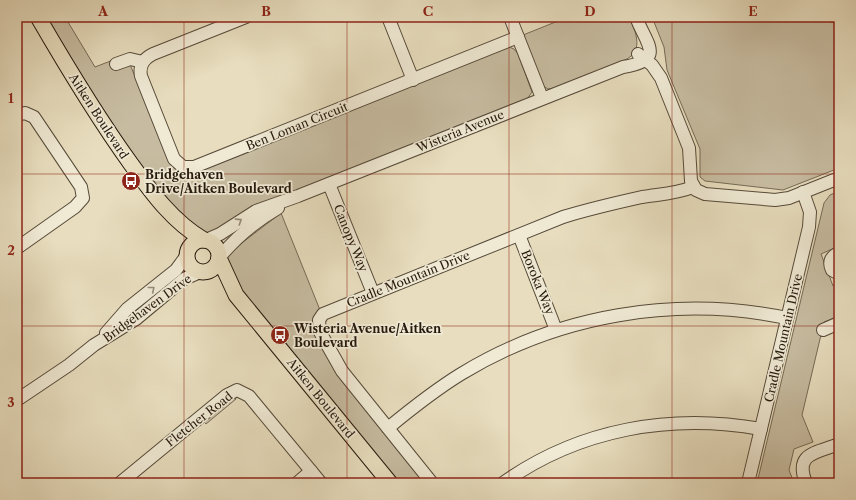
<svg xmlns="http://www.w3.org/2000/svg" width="856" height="500" viewBox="0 0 856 500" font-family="'Libre Caslon Text',serif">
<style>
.green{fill:#c7bca1;stroke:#766a56}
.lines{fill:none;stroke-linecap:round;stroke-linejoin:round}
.minor-casing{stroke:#564a39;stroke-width:14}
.major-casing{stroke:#25180c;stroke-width:17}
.minor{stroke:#f0ead5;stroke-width:12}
.major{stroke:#e8debf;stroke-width:15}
.oneway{stroke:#958c7b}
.grid{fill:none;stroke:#8f2418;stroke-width:1;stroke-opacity:0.55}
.labels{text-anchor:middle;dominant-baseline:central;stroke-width:3.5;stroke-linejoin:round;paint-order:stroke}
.street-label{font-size:12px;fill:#25180c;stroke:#f0ead5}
.poi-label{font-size:12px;font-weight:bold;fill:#25180c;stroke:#f0ead5;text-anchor:start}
.neatline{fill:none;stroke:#8f2418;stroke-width:1.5}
.grid-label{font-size:13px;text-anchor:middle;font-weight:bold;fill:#8f2418}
</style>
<rect width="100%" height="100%" fill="#e8debf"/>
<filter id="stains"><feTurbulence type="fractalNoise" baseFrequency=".005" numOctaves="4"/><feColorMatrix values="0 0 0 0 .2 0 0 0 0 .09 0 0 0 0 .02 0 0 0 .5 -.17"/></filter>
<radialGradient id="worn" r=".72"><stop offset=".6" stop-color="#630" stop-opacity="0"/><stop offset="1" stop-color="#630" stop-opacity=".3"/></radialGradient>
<g class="green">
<path d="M46 17H65L95 67 126 55 171 162C176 171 183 175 194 173L509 47 514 49 518 54 532 92 527 99 220 230 205 234 172 206 96 104Z"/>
<path d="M568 17H630C635 32 644 49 627 59L556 88 548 89 543 86 523 35Z"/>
<path d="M652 17H810L839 24V168L783 190 705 181 700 177V149L667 70 664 47Z"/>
<path d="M839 191V229L837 230 839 246 821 254 833 286 839 284V316L824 322 802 415 813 442 794 449 789 470 794 483H757L824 203 830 195Z"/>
<path d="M281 213 320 310C313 318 312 321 315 331L425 483H398L240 292 227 258 230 252Z"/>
<path d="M235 397 236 399 206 424 203 421 231 398Z"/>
</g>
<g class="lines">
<defs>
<g id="minor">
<path d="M246 17 153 54C143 59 139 66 141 76L174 159 183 167H194L518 37"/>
<path d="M388 17 413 80"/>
<path d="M510 17 542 98"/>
<path d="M638 54 652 65 661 78 689 148 691 181 696 190 705 194 775 200 789 198 839 178"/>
<path d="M116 64 130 59 143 62"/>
<path d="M17 115 25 113 34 117 81 187 83 198 75 207 17 248"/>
<path d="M329 184 373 293"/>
<path d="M519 235 556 330"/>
<path d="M206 240 220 234 256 211 298 196 623 67C667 60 646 44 636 17"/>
<path d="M839 253C831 256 828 262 832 270L839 274"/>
<path d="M219 258C235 238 256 221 278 208"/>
<path d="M823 330 839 323"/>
<path d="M106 333 127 309 176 270 187 255"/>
<path d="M17 400 69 365 94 345 136 319 184 279 200 272"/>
<path d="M388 428C411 409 435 390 461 374 558 315 675 295 787 318"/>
<path d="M120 483 227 395 237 390 249 396 321 483"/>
<path d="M297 483 311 471"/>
<path d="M432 483 342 371 320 332 319 320 323 314 563 217C589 209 615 203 642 197 660 194 675 194 693 187"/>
<path d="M503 483C579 429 670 413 761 429"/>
<path d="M748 483 809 227 810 212 803 192"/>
<path d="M806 483C794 453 816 453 839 444"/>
</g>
<g id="major">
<path d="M38 17C67 67 97 117 131 164 152 193 173 222 204 240"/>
<circle cx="203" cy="256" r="16"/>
<path d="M219 258 236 295 390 483"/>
</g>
</defs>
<use href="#minor" class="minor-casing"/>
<use href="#major" class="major-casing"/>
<use href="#minor" class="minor"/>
<use href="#major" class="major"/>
</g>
<defs><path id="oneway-chevron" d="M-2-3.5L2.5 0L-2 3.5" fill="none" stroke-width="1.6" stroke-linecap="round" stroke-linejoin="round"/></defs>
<g class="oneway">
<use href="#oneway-chevron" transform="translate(239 221) rotate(-33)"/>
<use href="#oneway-chevron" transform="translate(152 289) rotate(-39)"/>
</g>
<path class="grid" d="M184 17V483M347 17V483M509 17V483M672 17V483M17 174H839M17 326H839"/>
<defs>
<symbol id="bus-disc" viewBox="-11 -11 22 22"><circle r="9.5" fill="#8f2418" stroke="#f0ead5"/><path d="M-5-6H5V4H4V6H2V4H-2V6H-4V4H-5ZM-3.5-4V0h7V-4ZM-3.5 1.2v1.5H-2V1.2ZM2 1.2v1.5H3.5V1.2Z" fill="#fff"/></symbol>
</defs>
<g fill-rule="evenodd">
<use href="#bus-disc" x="120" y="170" width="22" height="22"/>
<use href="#bus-disc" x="269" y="324" width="22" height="22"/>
</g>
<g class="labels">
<g class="street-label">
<text transform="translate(99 116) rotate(57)">Aitken Boulevard</text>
<text transform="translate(297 126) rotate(-22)">Ben Loman Circuit</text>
<text transform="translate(460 131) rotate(-22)">Wisteria Avenue</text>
<text transform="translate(351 238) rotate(68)">Canopy Way</text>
<text transform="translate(408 279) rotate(-22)">Cradle Mountain Drive</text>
<text transform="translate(538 282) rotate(68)">Boroka Way</text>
<text transform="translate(147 308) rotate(-36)">Bridgehaven Drive</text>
<text transform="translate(783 338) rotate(-77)">Cradle Mountain Drive</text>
<text transform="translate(321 398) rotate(51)">Aitken Boulevard</text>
<text transform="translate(199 419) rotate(-38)">Fletcher Road</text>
</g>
<g class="poi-label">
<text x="145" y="174">Bridgehaven<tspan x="145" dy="14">Drive/Aitken Boulevard</tspan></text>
<text x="294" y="328">Wisteria Avenue/Aitken<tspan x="294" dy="14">Boulevard</tspan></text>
</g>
</g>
<rect width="856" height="500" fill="none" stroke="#e8debf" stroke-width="44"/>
<rect x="22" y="22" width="812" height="456" class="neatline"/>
<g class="grid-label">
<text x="103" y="16">A</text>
<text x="266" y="16">B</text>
<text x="428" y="16">C</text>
<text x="590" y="16">D</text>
<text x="753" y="16">E</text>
<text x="11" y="103">1</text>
<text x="11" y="255">2</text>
<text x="11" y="407">3</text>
</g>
<rect width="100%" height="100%" filter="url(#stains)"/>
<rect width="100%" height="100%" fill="url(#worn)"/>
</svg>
